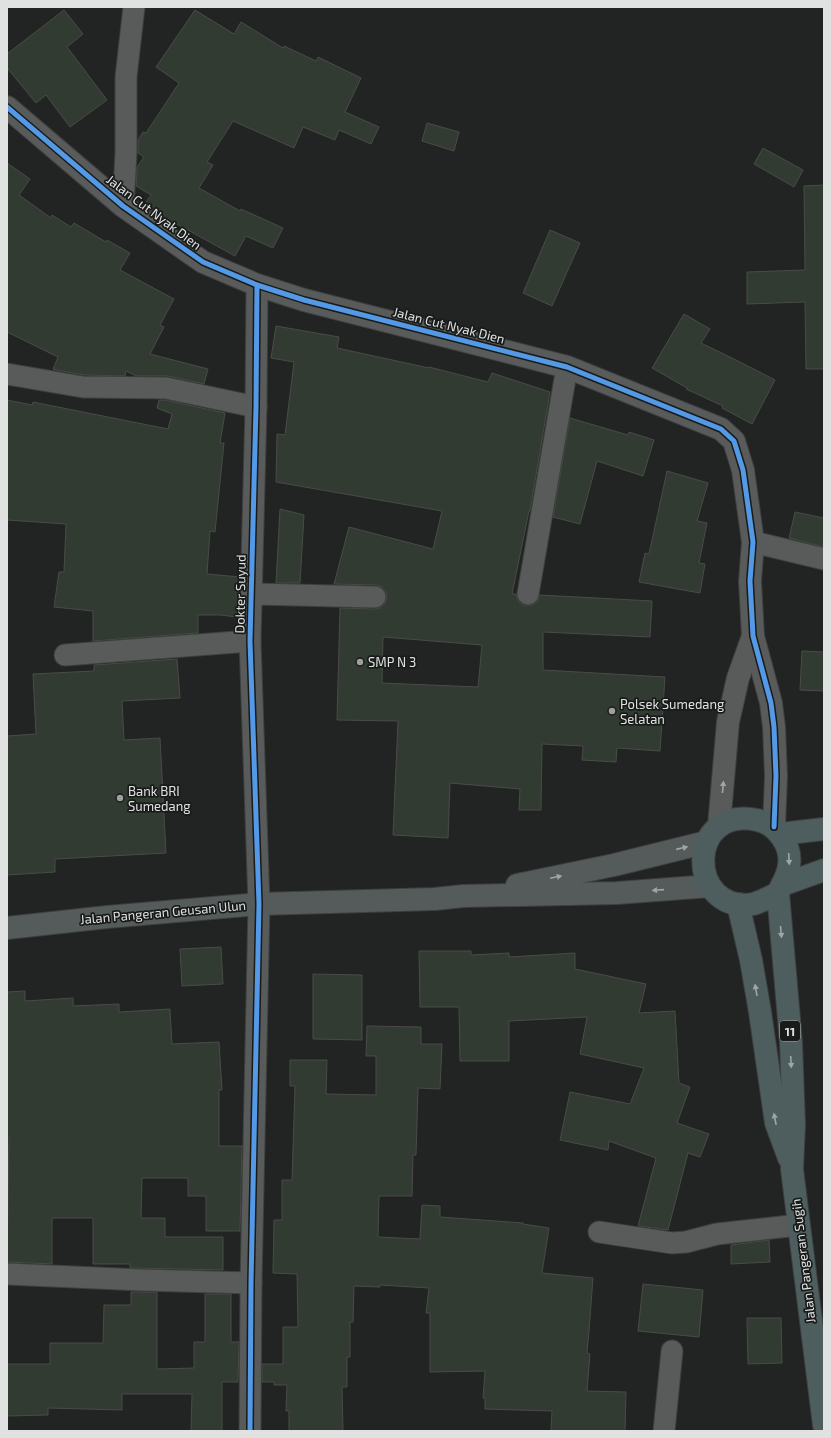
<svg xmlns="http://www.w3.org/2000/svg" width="831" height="1438" viewBox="0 0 831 1438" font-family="'Exo 2',sans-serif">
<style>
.building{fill:#323b32;stroke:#4a4a4a;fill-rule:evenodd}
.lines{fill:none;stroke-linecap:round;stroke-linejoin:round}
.minor-casing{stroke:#3e3f3f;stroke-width:23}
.tertiary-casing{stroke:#3e3f3f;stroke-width:24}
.secondary-casing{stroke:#3e3f3f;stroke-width:24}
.trunk-casing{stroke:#3e3f3f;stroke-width:24}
.minor{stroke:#595a5a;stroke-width:21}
.tertiary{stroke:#595a5a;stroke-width:22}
.secondary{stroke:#555b5b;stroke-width:22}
.trunk{stroke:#4e5e5f;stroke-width:22}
.cycleway-casing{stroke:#181b1a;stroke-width:8}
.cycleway{stroke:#5399e6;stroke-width:5}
.oneway{fill:#a3a5a4}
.oneway2{fill:#a1a5a5}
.oneway3{fill:#9ea7a6}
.poi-dot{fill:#9e9f9e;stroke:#181b1a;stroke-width:1.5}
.labels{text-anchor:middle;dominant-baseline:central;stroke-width:3.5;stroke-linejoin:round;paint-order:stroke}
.shield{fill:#181b1a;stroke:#a4a6a5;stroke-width:1}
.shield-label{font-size:12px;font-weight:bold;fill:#e0e2e1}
.street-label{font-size:13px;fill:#e0e2e1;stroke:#181b1a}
.poi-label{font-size:13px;fill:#e0e2e1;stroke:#181b1a;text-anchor:start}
</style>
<rect width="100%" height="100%" fill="#222323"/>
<g class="building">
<path d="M64 10 83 34 67 47 107 100 70 127 46 95 36 103 7 68V54Z"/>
<path d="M195 10 234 34 241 22 283 48 284 46 316 61 318 57 361 78 345 112 379 127 371 144 339 130 335 140 303 127 294 148 233 121 207 162 213 165 199 188 240 211 241 209 283 228 273 248 246 236 235 256 175 223 173 226 144 205 151 195 136 186 137 167 144 157 138 153V140L143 132 146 133 179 83 156 67Z"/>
<path d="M427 123 459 132 454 151 422 141Z"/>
<path d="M763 148 803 170 794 187 754 164Z"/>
<path d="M7 163 30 179 19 195 51 218 52 215 71 227 74 223 106 242 107 240 130 253 120 270 174 299 160 325 164 327 150 354 208 369 204 384 168 376H136L126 371 125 376 84 375 56 370 53 369 58 357 7 332Z"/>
<path d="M824 185V369H806L805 302 747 304V272L805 270 804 186Z"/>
<path d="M550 230 580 243 552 306 523 293Z"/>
<path d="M684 314 710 329 701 343 736 360 775 380 752 424 722 408 723 406 686 389 687 388 652 368Z"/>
<path d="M276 326 339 337 337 348 429 368V367L488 382 492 373 550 392 530 511H529L512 594H516L517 598 520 603 526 606 532 605 537 602 540 595 652 601 650 637 543 632V670L665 677 660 751 617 748 616 762 582 760 583 746 542 744 541 810H519L520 789 450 783 448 838 393 835 398 721 337 720 340 608 375 609 380 608 385 604 387 597 386 592 382 587 376 585 334 584 349 527 433 549 442 511 276 482 277 434 285 435 294 362 271 358ZM383 637 482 645 478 687 382 683Z"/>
<path d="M7 400 32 405 33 402 168 429 172 414 157 408 159 400H165L225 413 220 443H224L215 532 210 531 207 574 240 577 237 617 220 615H198V633L93 641V611L54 607 59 572H64L66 524 7 520Z"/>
<path d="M570 418 628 435 629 432 654 440 643 476 597 461 580 524 553 517Z"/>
<path d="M667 471 708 483 697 521 707 523 699 563 705 564 700 593 639 582 645 553 649 554Z"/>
<path d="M280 509 304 515 300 583H276Z"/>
<path d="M795 512 824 518V547L789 538Z"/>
<path d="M802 651 824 652V691L800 690Z"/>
<path d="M177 659 180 698 122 701 124 740 160 738 166 853 55 859V872L7 875V736L36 734 33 674 94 671V665Z"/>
<path d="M221 947 223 984 182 986 180 949Z"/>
<path d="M419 951H471V955L509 953V957L575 953V969L646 984 639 1013 675 1011 679 1083 690 1087 677 1123 709 1134 700 1157 688 1153 668 1230 638 1226 656 1158 609 1141 608 1150 560 1140 570 1092 630 1104 644 1068 580 1054 587 1017 509 1021V1061H460L459 1007H420Z"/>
<path d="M313 974 362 975V1040L313 1039Z"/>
<path d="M25 991V1001L73 998V1006L119 1004V1012L170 1009 172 1044 219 1042 222 1090H219V1146H242L240 1231H206V1196H188V1178H142L141 1218H165V1237H223V1270L130 1268V1264H93V1218H52V1264L7 1262 9 1136H7V992Z"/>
<path d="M367 1026 421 1027V1044H442L440 1089 418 1088 416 1155H413L412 1196H379L378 1237 420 1239 422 1205 440 1206V1217L523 1223V1224L549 1228 542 1273 593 1278 589 1331 587 1353 590 1354 587 1391 626 1392 625 1431H551L552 1411 485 1409V1398H483L485 1371 430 1372V1313H426L429 1288 380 1285V1287L354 1286 353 1322H350V1357H347V1387H342L343 1431H289V1411H286L287 1385H274V1382H262V1364H283V1327H298L297 1274 273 1273 274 1220H282V1180H292L295 1086H290V1060H327L326 1094 376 1095V1056H366Z"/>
<path d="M769 1240 770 1262 731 1264V1245Z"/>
<path d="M643 1284 703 1290 699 1337 638 1331Z"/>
<path d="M131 1292H157V1369L194 1368V1342H205V1294H231V1342H239L238 1382H222V1431H191L192 1394H122V1410L48 1408V1415L7 1416V1364H50V1343H103L104 1305H131Z"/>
<path d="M747 1318H781L782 1363 748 1364Z"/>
</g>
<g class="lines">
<defs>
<g id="minor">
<path d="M123 206 126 153V77L134 7"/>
<path d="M7 374 83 387 166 388 256 407"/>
<path d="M753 542 824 559"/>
<path d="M251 594 375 597"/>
<path d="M528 594 567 367"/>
<path d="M65 655 250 641"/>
<path d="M599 1232 672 1243 686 1242 717 1234 799 1225"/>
<path d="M7 1274 141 1280 251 1283"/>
<path d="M250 1431 251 1283 259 904 250 641 256 407 257 285"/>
<path d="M664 1431 672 1351"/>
</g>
<g id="tertiary">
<path d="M7 107 123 206 203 262 257 285 304 300 567 367 721 429 734 441 743 470 753 542 750 581 753 636 771 703 774 727 776 776 774 827"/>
<path d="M719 826 728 722 738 678 753 636"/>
</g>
<g id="secondary">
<path d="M517 885 614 865 707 842"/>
<path d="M7 928 107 917 259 904 435 899 463 896 617 893 710 886"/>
</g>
<g id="trunk">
<path d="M780 834 824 829"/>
<path d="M782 885 824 870"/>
<path d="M778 893C770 897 761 902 753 904 687 914 685 805 757 820 777 824 792 846 789 865 788 876 782 884 778 893L791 1042 794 1125 792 1169 824 1425"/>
<path d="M738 904 751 960 760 1012 776 1123 789 1158"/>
</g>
</defs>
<use href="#minor" class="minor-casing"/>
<use href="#tertiary" class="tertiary-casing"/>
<use href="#secondary" class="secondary-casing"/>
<use href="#trunk" class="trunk-casing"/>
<use href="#minor" class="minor"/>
<use href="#tertiary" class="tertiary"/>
<use href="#secondary" class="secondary"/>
<use href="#trunk" class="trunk"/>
<defs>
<g id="cycleway">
<path d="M7 107 123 206 203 262 257 285 304 300 567 367 721 429 734 441 743 470 753 542 750 581 753 636 771 703 774 727 776 776 774 827"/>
<path d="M250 1431 251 1283 259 904 250 641 256 407 257 285"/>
</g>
</defs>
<use href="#cycleway" class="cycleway-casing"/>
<use href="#cycleway" class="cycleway"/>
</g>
<defs><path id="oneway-solid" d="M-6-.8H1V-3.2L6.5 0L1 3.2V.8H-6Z"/></defs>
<use class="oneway" href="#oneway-solid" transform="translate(723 787) rotate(-85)"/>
<g class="oneway2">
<use href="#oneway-solid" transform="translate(682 848) rotate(-13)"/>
<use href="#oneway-solid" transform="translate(556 877) rotate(-12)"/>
<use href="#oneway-solid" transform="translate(658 890) rotate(176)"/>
</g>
<g class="oneway3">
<use href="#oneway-solid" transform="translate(789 859) rotate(87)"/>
<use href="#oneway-solid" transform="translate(781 932) rotate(85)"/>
<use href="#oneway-solid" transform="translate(756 990) rotate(-100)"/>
<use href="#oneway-solid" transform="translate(791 1062) rotate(87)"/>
<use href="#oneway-solid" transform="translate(775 1119) rotate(-101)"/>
</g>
<g class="poi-dot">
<circle cx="360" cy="662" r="4"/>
<circle cx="612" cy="711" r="4"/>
<circle cx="120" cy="798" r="4"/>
</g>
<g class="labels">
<rect class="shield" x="780" y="1021" width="20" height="20" rx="3"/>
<g class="shield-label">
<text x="790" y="1031">11</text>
</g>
<g class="street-label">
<text transform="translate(154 212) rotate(37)">Jalan Cut Nyak Dien</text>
<text transform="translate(449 325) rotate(14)">Jalan Cut Nyak Dien</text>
<text transform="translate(240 594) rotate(-89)">Dokter Suyud</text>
<text transform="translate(163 912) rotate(-5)">Jalan Pangeran Geusan Ulun</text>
<text transform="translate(803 1261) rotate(-97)">Jalan Pangeran Sugih</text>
</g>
<g class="poi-label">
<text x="368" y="662">SMP N 3</text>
<text x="620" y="704">Polsek Sumedang<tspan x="620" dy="15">Selatan</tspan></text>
<text x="128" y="791">Bank BRI<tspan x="128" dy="15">Sumedang</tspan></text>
</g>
</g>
<rect width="831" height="1438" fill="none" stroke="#e0e2e1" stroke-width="16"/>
</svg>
